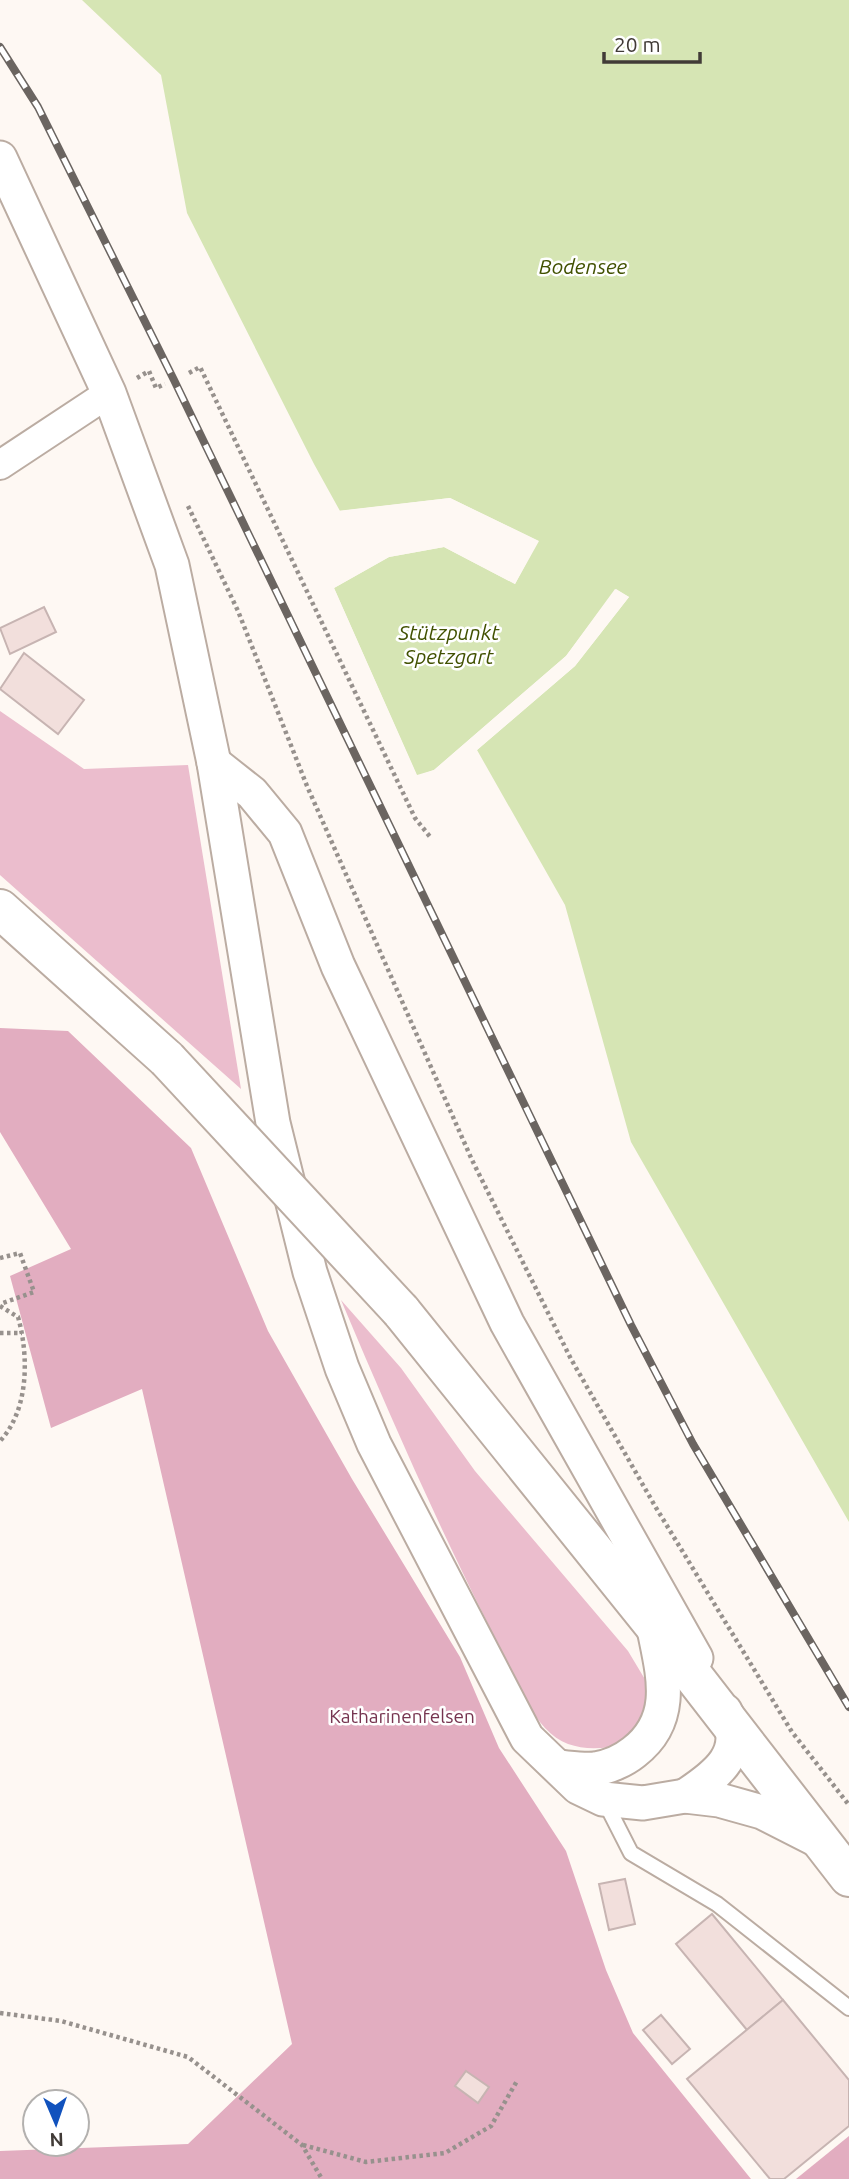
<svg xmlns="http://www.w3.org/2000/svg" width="849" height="2179" viewBox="0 0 849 2179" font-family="Ubuntu,sans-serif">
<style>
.green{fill:#ebbdcd}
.forest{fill:#e2adc0}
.water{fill:#d6e5b4}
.pier{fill:#fef8f3}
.building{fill:#f2dfdc;stroke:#c7b4b2;stroke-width:2}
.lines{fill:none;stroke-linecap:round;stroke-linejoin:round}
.service-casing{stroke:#bbaca2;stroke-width:18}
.minor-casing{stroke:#bbaca2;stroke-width:32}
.tertiary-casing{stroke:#bbaca2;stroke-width:37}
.primary-casing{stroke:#bbaca2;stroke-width:42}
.path{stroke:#97918d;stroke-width:4.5;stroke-dasharray:3.5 3.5;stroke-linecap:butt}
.service{stroke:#fff;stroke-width:14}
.minor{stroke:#fff;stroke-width:28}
.tertiary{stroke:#fff;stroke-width:33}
.primary{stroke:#fff;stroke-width:38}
.rail-casing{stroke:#6b6561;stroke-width:8}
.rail{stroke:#fff;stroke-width:5;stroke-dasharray:16;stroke-linecap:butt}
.primary-bridge-casing{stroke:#bbaca2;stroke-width:42;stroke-linecap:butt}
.primary-bridge{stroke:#fff;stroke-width:38}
.labels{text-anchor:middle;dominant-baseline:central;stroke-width:5;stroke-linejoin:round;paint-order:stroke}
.park-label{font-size:19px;fill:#763450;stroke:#fff}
.water-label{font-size:21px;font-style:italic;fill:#415101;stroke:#fff}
</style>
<rect width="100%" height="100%" fill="#fef8f3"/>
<g class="green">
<path d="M0 711 84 769 188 765 241 1089 0 875Z"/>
<path d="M341 1300 401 1368 475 1471 628 1651 646 1681 653 1705 624 1745C595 1750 567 1752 545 1728 523 1704 499 1646 484 1616 432 1512 386 1407 341 1300Z"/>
</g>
<g class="forest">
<path d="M0 1028 68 1031 191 1148 268 1331 352 1479 460 1657 499 1748 566 1851 606 1970 633 2033 751 2179H0V2151L188 2144 292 2044 142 1389 51 1428 10 1276 71 1249 0 1132Z"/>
<path d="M849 2136V2179H796Z"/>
</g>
<path class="water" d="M82 0H849V1522L631 1142 565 905 477 750 575 666 629 597 615 589 566 656 434 770 417 776 334 588 389 557 444 547 515 584 538 541 450 498 340 511 314 464 187 213 161 75Z"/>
<path class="pier" d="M450 498 539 541 515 584 444 547 389 557 334 588 417 775 434 770 566 656 616 589 629 597 575 666 477 750 474 752 475 748 572 663 624 598 616 593 568 658 436 773 416 779 331 586 388 553 443 544 514 580 534 543 450 502 341 514 337 511Z"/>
<g class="building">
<path d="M44 607 56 632 10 654 0 628Z"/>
<path d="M24 653 84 700 58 734 0 689Z"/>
<path d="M625 1879 635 1924 609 1930 599 1884Z"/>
<path d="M712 1914 783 2000 747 2030 676 1944Z"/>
<path d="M783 2000 849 2080V2126L784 2179H770L687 2079Z"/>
<path d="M661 2015 690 2049 672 2064 643 2030Z"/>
<path d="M466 2071 489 2087 478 2103 455 2086Z"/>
</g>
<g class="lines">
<defs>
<path id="service" d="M604 1800 631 1853 717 1904 849 2008"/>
<path id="minor" d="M0 465 109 393"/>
<g id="tertiary">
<path d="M0 158 109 393 172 565 214 763 273 1123 310 1272 342 1368 374 1444 527 1738 578 1787 603 1799 643 1803 685 1796 719 1800 762 1812 823 1843"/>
<path d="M214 763 252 793 285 833 338 966 507 1323 696 1658"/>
<path d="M558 1767C570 1768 583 1770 595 1769 609 1767 624 1760 634 1752 678 1718 662 1671 653 1624"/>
<path d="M685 1796C717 1775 748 1752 725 1711"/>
</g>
<g id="primary">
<path d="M0 909 167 1059"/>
<path d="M401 1311 653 1624 849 1877"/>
</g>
</defs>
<use href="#service" class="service-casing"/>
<use href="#minor" class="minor-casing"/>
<use href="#tertiary" class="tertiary-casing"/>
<use href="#primary" class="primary-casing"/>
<g class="path">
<path d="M189 373 200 367 415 818 431 838"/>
<path d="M137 378 149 371 156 388 165 384"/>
<path d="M188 506 238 611 307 786 472 1160 571 1359 655 1506 792 1732 849 1805"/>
<path d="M0 1258 20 1253 34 1292 0 1304"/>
<path d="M0 1306 18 1317C29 1356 29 1410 0 1441"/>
<path d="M0 1333H22"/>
<path d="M0 2013 61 2021 188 2057 302 2145 322 2179"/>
<path d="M303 2145 366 2162 445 2153 491 2126 517 2081"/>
</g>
<use href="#service" class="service"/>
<use href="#minor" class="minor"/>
<use href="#tertiary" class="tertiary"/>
<use href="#primary" class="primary"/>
<defs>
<path id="rail" d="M0 47 38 107 174 380 631 1325 693 1444 849 1707"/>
</defs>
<use href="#rail" class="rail-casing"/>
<use href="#rail" class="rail"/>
<defs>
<path id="primary-bridge" d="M167 1059 401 1311"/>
</defs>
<use href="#primary-bridge" class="primary-bridge-casing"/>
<use href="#primary-bridge" class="primary-bridge"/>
</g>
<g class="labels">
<g class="park-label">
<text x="402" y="1716">Katharinenfelsen</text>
</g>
<g class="water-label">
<text x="583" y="266">Bodensee</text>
<text x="449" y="632">Stützpunkt<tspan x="449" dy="24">Spetzgart</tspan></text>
</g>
</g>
<g transform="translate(56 2123) rotate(178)"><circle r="33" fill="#ffffff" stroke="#b3b1af" stroke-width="2"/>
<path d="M0-5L12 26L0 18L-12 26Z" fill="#1152bd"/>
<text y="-10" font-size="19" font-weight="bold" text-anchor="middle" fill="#413b37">N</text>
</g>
<path d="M604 52v10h96v-10" fill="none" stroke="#413b37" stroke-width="3.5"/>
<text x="614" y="52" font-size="21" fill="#413b37" stroke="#ffffff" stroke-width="5" paint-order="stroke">20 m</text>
</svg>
